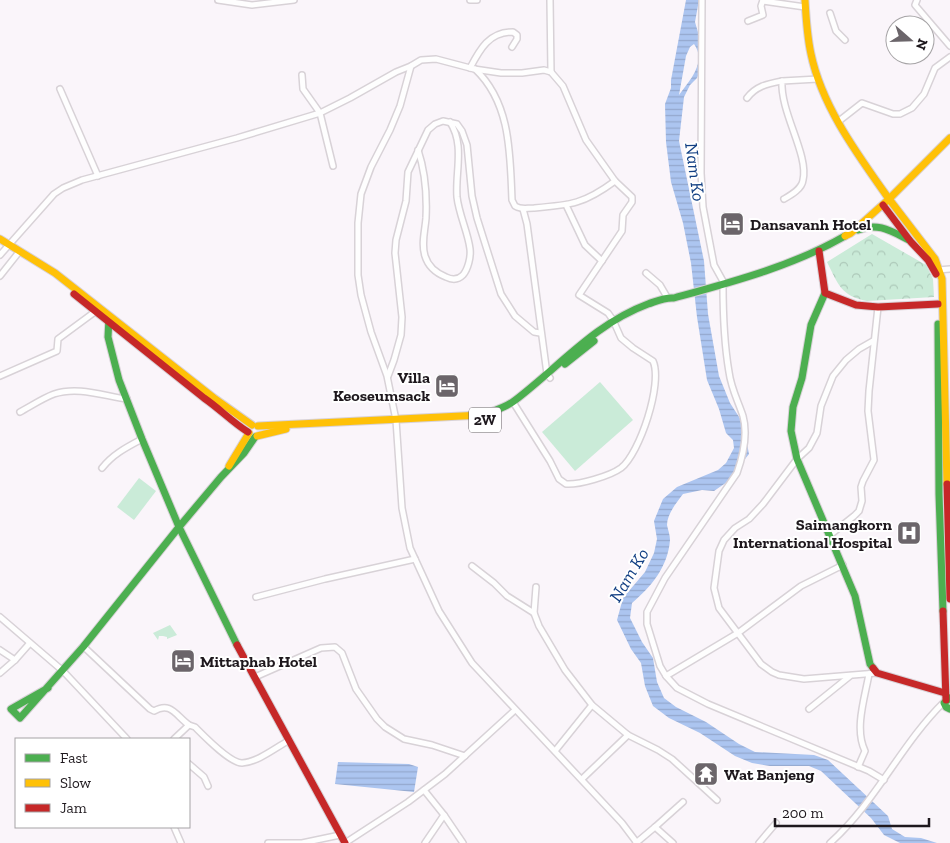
<svg xmlns="http://www.w3.org/2000/svg" width="950" height="843" viewBox="0 0 950 843" font-family="'Zilla Slab',serif">
<style>
.green{fill:#caebd8}
.forest{fill:url(#forest-crowns)}
.water{fill:url(#water-rules);fill-rule:evenodd}
.lines{fill:none;stroke-linecap:round;stroke-linejoin:round}
.street-casing{stroke:#d8d2d7;stroke-width:8}
.fast-casing{stroke:#d8d2d7;stroke-width:9}
.slow-casing{stroke:#d8d2d7;stroke-width:9}
.jam-casing{stroke:#d8d2d7;stroke-width:9}
.street{stroke:#fefefe;stroke-width:5}
.fast{stroke:#4caf50;stroke-width:7}
.slow{stroke:#ffc107;stroke-width:7}
.jam{stroke:#c62828;stroke-width:7}
.labels{text-anchor:middle;dominant-baseline:central;stroke-width:4;stroke-linejoin:round;paint-order:stroke}
.shield{fill:#fff;stroke:#625d61;stroke-width:1}
.shield-label{font-size:15px;font-weight:bold;fill:#1e181d}
.poi-label{font-size:16px;font-weight:bold;fill:#1e181d;stroke:#fff;text-anchor:start}
.water-label{font-size:18px;font-style:italic;fill:#123f83;stroke:#fff}
</style>
<defs>
<pattern id="forest-crowns" width="20" height="18" patternUnits="userSpaceOnUse" patternTransform="scale(1.25)"><rect width="20" height="18" fill="#caebd8"/><path d="M2 6a3 3 0 1 1 6 0M12 15a3 3 0 1 1 6 0" fill="none" stroke="#adc9b9"/></pattern>
<pattern id="water-rules" width="6" height="5" patternUnits="userSpaceOnUse" patternTransform="scale(1.25)"><rect width="6" height="5" fill="#acc5f0"/><path d="M0 2.5h6" fill="none" stroke="#94a8cd"/></pattern>
</defs>
<rect width="100%" height="100%" fill="#faf5fa"/>
<g class="green">
<path d="M600 382 633 420 575 471 542 432Z"/>
<path d="M139 478 156 491 134 520 117 507Z"/>
<path d="M170 625 177 635 167 639V637L163 636H159L158 640 153 633Z"/>
</g>
<path class="forest" d="M872 234 926 265 933 279 934 297 867 301C841 296 838 284 827 262Z"/>
<g class="water">
<path d="M686 0H699L695 22 705 56 704 63 697 78 690 85 684 97 679 141 704 261 708 314 719 376 730 403 743 423 749 454 727 482 714 491 702 490 683 494C677 502 667 514 667 525 668 530 670 535 670 540 668 567 651 587 632 603L630 618 642 642 653 658 657 682 664 698 676 707 706 722 739 744 755 752 814 755 828 760 888 816 892 829 905 837 921 838 937 843H900L884 835 871 818 821 771 809 766H770L752 763 735 756 700 733 669 718 653 706 645 686 641 663 631 649 617 620 623 598 645 572 654 553 657 539 654 521 663 499 677 487 718 470 726 463 734 448 733 440 726 433 719 409 707 380 697 317 691 263 683 223 671 182 666 142 665 104 671 88V80ZM694 44C707 62 690 80 679 95L686 56 690 47Z"/>
<path d="M338 762 409 764 418 767 414 792 335 784Z"/>
</g>
<g class="lines">
<defs>
<g id="street">
<path d="M218 0 252 5 294 0"/>
<path d="M470 0H477"/>
<path d="M550 0 551 72"/>
<path d="M702 0 701 173 703 207 714 265 724 283"/>
<path d="M917 0 915 5 950 46"/>
<path d="M763 1 805 7"/>
<path d="M830 13 836 31 845 40"/>
<path d="M748 21 763 15 761 6 763 0"/>
<path d="M470 68C480 49 489 32 513 32L517 35V39L512 47"/>
<path d="M475 69C511 103 510 154 512 200L515 206C521 210 526 208 534 208 571 205 584 204 615 181"/>
<path d="M302 75 303 89 320 113 333 166"/>
<path d="M60 89 98 176"/>
<path d="M747 98C756 86 767 84 782 81"/>
<path d="M839 121 862 103 893 114H900L912 108 924 94 935 68 950 57"/>
<path d="M418 150C425 171 427 196 426 218 425 231 421 244 425 256 428 266 436 273 446 277 452 280 458 280 463 275 468 269 471 257 470 249 468 232 459 215 457 197 455 172 465 145 450 122"/>
<path d="M784 199C791 195 802 189 803 180 809 155 780 112 782 81L818 79"/>
<path d="M566 205 585 245 602 261"/>
<path d="M523 209 527 224 547 374 550 378"/>
<path d="M0 255 54 194 63 188 82 180 237 138 320 113 350 98 396 72 411 66"/>
<path d="M938 270 950 269"/>
<path d="M646 273 660 285 667 297"/>
<path d="M0 276 19 252"/>
<path d="M723 284C723 313 724 343 729 372 731 388 738 401 743 416 748 434 743 456 737 473L665 578 647 612V624L660 666 666 676 677 688 708 704 869 771 884 780"/>
<path d="M873 341 859 349 846 360 833 376 821 406 817 433 809 448 797 459 763 504 749 519 735 528 724 540 719 551 714 588 719 608 761 664 772 672 779 675 804 679 877 673"/>
<path d="M0 376 57 351 58 339 96 311"/>
<path d="M388 376 394 360 401 335 402 317 395 253 396 240 406 201 408 172 428 130 435 124 443 121 457 124 462 131 467 145 472 196 477 218 501 294 515 316 534 332 540 333"/>
<path d="M513 402 550 461 559 479 566 484C579 485 610 476 621 468 640 453 663 383 653 361L633 348 621 338 613 320 608 313 579 295 622 231 623 215 632 202V197L615 181 586 140 563 86 551 72 544 70 522 73H501L474 69 436 59 421 60 411 66 400 106 390 130 371 167 361 194 358 223V275L361 295 371 332 387 376 396 420 402 508 410 548 439 611 472 663 622 823 637 843"/>
<path d="M20 412C31 406 43 398 54 394 78 386 104 396 127 399"/>
<path d="M102 468C113 454 127 447 142 439"/>
<path d="M830 535 854 516 859 511 862 501 861 487 863 481 874 460 868 411 869 391 878 307"/>
<path d="M472 566 494 583 507 596 534 613"/>
<path d="M536 587 534 613 539 626 565 670 592 705 628 735 658 750 672 759 717 800"/>
<path d="M256 597 325 579 415 559"/>
<path d="M0 617 63 671 127 739"/>
<path d="M84 647 150 709 154 711C171 701 176 716 189 725L174 739"/>
<path d="M0 650 15 660"/>
<path d="M0 673 15 660 30 643"/>
<path d="M666 676 738 633 801 586 843 565"/>
<path d="M255 677 321 648 335 647 342 653 356 689 377 719 385 727 404 739 432 745 465 756"/>
<path d="M809 709 850 676"/>
<path d="M189 725 195 727C204 736 230 763 242 763 258 762 275 748 288 741"/>
<path d="M555 751 592 705"/>
<path d="M189 764 204 777 208 786"/>
<path d="M858 767 865 751C854 729 865 697 869 674"/>
<path d="M582 779 628 735"/>
<path d="M424 790 444 815 463 843"/>
<path d="M174 827 181 843"/>
<path d="M655 827 673 843"/>
<path d="M268 843H302L340 835"/>
<path d="M345 843 408 802 445 774 515 710"/>
<path d="M425 843 444 815"/>
<path d="M636 843 655 827 683 802"/>
<path d="M759 843 776 823"/>
<path d="M830 843C876 802 901 744 944 702"/>
</g>
<g id="fast">
<path d="M858 230C878 222 891 231 909 240"/>
<path d="M825 293 811 325 802 378 793 407 791 431 797 459 855 596 870 664 873 668"/>
<path d="M109 318 108 337 119 380 142 439 179 527 237 645"/>
<path d="M938 324 939 494 943 611"/>
<path d="M565 364 594 341"/>
<path d="M482 415C493 411 505 408 514 401 559 367 594 324 648 304 657 301 665 297 674 298 732 282 793 266 845 236"/>
<path d="M48 688 11 709 20 718 83 647 179 527 221 477 244 453 255 437"/>
<path d="M950 698 944 703 946 707 950 709"/>
</g>
<g id="slow">
<path d="M805 0C806 18 807 36 811 54 822 107 858 155 889 199"/>
<path d="M889 199 950 138"/>
<path d="M845 236 851 233 889 199 935 259 942 279 947 484"/>
<path d="M0 239 55 273 214 398 252 425"/>
<path d="M258 426 482 415"/>
<path d="M257 436 286 429"/>
<path d="M229 466 249 433"/>
</g>
<g id="jam">
<path d="M883 205 911 242 928 260 936 274"/>
<path d="M819 251 825 293 856 305 878 307 938 304"/>
<path d="M74 294 204 398C220 409 232 422 248 432"/>
<path d="M947 484 950 599"/>
<path d="M943 611 946 700"/>
<path d="M237 645 345 843"/>
<path d="M873 668 877 673 945 693"/>
</g>
</defs>
<use href="#street" class="street-casing"/>
<use href="#fast" class="fast-casing"/>
<use href="#slow" class="slow-casing"/>
<use href="#jam" class="jam-casing"/>
<use href="#street" class="street"/>
<use href="#fast" class="fast"/>
<use href="#slow" class="slow"/>
<use href="#jam" class="jam"/>
</g>
<defs>
<symbol id="hotel-square" viewBox="-11 -11 22 22"><rect x="-9" y="-9" width="18" height="18" rx="4" fill="#6b656a" stroke="#fff"/><path d="M-6-4.5h1.5V1H6V5H4.5V3h-9V5H-6ZM-4 0a1.8 1.8 0 1 1 3.6 0ZM.5 0V-2.5h3Q6-2.5 6 0Z" fill="#fff"/></symbol>
<symbol id="hospital-square" viewBox="-11 -11 22 22"><rect x="-9" y="-9" width="18" height="18" rx="4" fill="#6b656a" stroke="#fff"/><path d="M-5-5h3v3.5h4V-5h3V5h-3V1.5h-4V5h-3Z" fill="#fff"/></symbol>
<symbol id="temple-square" viewBox="-11 -11 22 22"><rect x="-9" y="-9" width="18" height="18" rx="4" fill="#6b656a" stroke="#fff"/><path d="M0-6L5-2H3V0L6.5 2.5H4V6H1.5V3h-3V6H-4V2.5H-6.5L-3 0V-2H-5Z" fill="#fff"/></symbol>
</defs>
<g fill-rule="evenodd">
<use href="#hotel-square" x="718" y="210" width="28" height="28"/>
<use href="#hotel-square" x="433" y="372" width="28" height="28"/>
<use href="#hospital-square" x="895" y="519" width="28" height="28"/>
<use href="#hotel-square" x="169" y="647" width="28" height="28"/>
<use href="#temple-square" x="692" y="760" width="28" height="28"/>
</g>
<g class="labels">
<rect class="shield" x="469" y="407.5" width="32" height="25" rx="4"/>
<g class="shield-label">
<text x="485" y="420">2W</text>
</g>
<g class="poi-label">
<text x="750" y="224">Dansavanh Hotel</text>
<text x="430" y="377" text-anchor="end">Villa<tspan x="430" dy="18">Keoseumsack</tspan></text>
<text x="892" y="524" text-anchor="end">Saimangkorn<tspan x="892" dy="18">International Hospital</tspan></text>
<text x="200" y="661">Mittaphab Hotel</text>
<text x="724" y="774">Wat Banjeng</text>
</g>
<g class="water-label">
<text transform="translate(695 172) rotate(82)">Nam Ko</text>
<text transform="translate(629 575) rotate(-59)">Nam Ko</text>
</g>
</g>
<rect x="15" y="738" width="175" height="90" fill="#ffffff" stroke="#a5a3a5"/>
<rect x="25" y="754" width="25" height="8" fill="#4caf50" stroke="#a5a3a5"/>
<text x="60" y="763" font-size="15" fill="#1e181d">Fast</text>
<rect x="25" y="779" width="25" height="8" fill="#ffc107" stroke="#a5a3a5"/>
<text x="60" y="788" font-size="15" fill="#1e181d">Slow</text>
<rect x="25" y="804" width="25" height="8" fill="#c62828" stroke="#a5a3a5"/>
<text x="60" y="813" font-size="15" fill="#1e181d">Jam</text>
<g transform="translate(910 40) rotate(110)"><circle r="24" fill="#ffffff" stroke="#a5a3a5"/>
<path d="M0-4L9 19L0 12L-9 19Z" fill="#6b656a"/>
<text y="-8" font-size="14" font-weight="bold" text-anchor="middle" fill="#1e181d">N</text>
</g>
<path d="M775 818v8h154v-8" fill="none" stroke="#1e181d" stroke-width="2.5"/>
<text x="782" y="818" font-size="15" fill="#1e181d" stroke="#ffffff" stroke-width="4" paint-order="stroke">200 m</text>
</svg>
